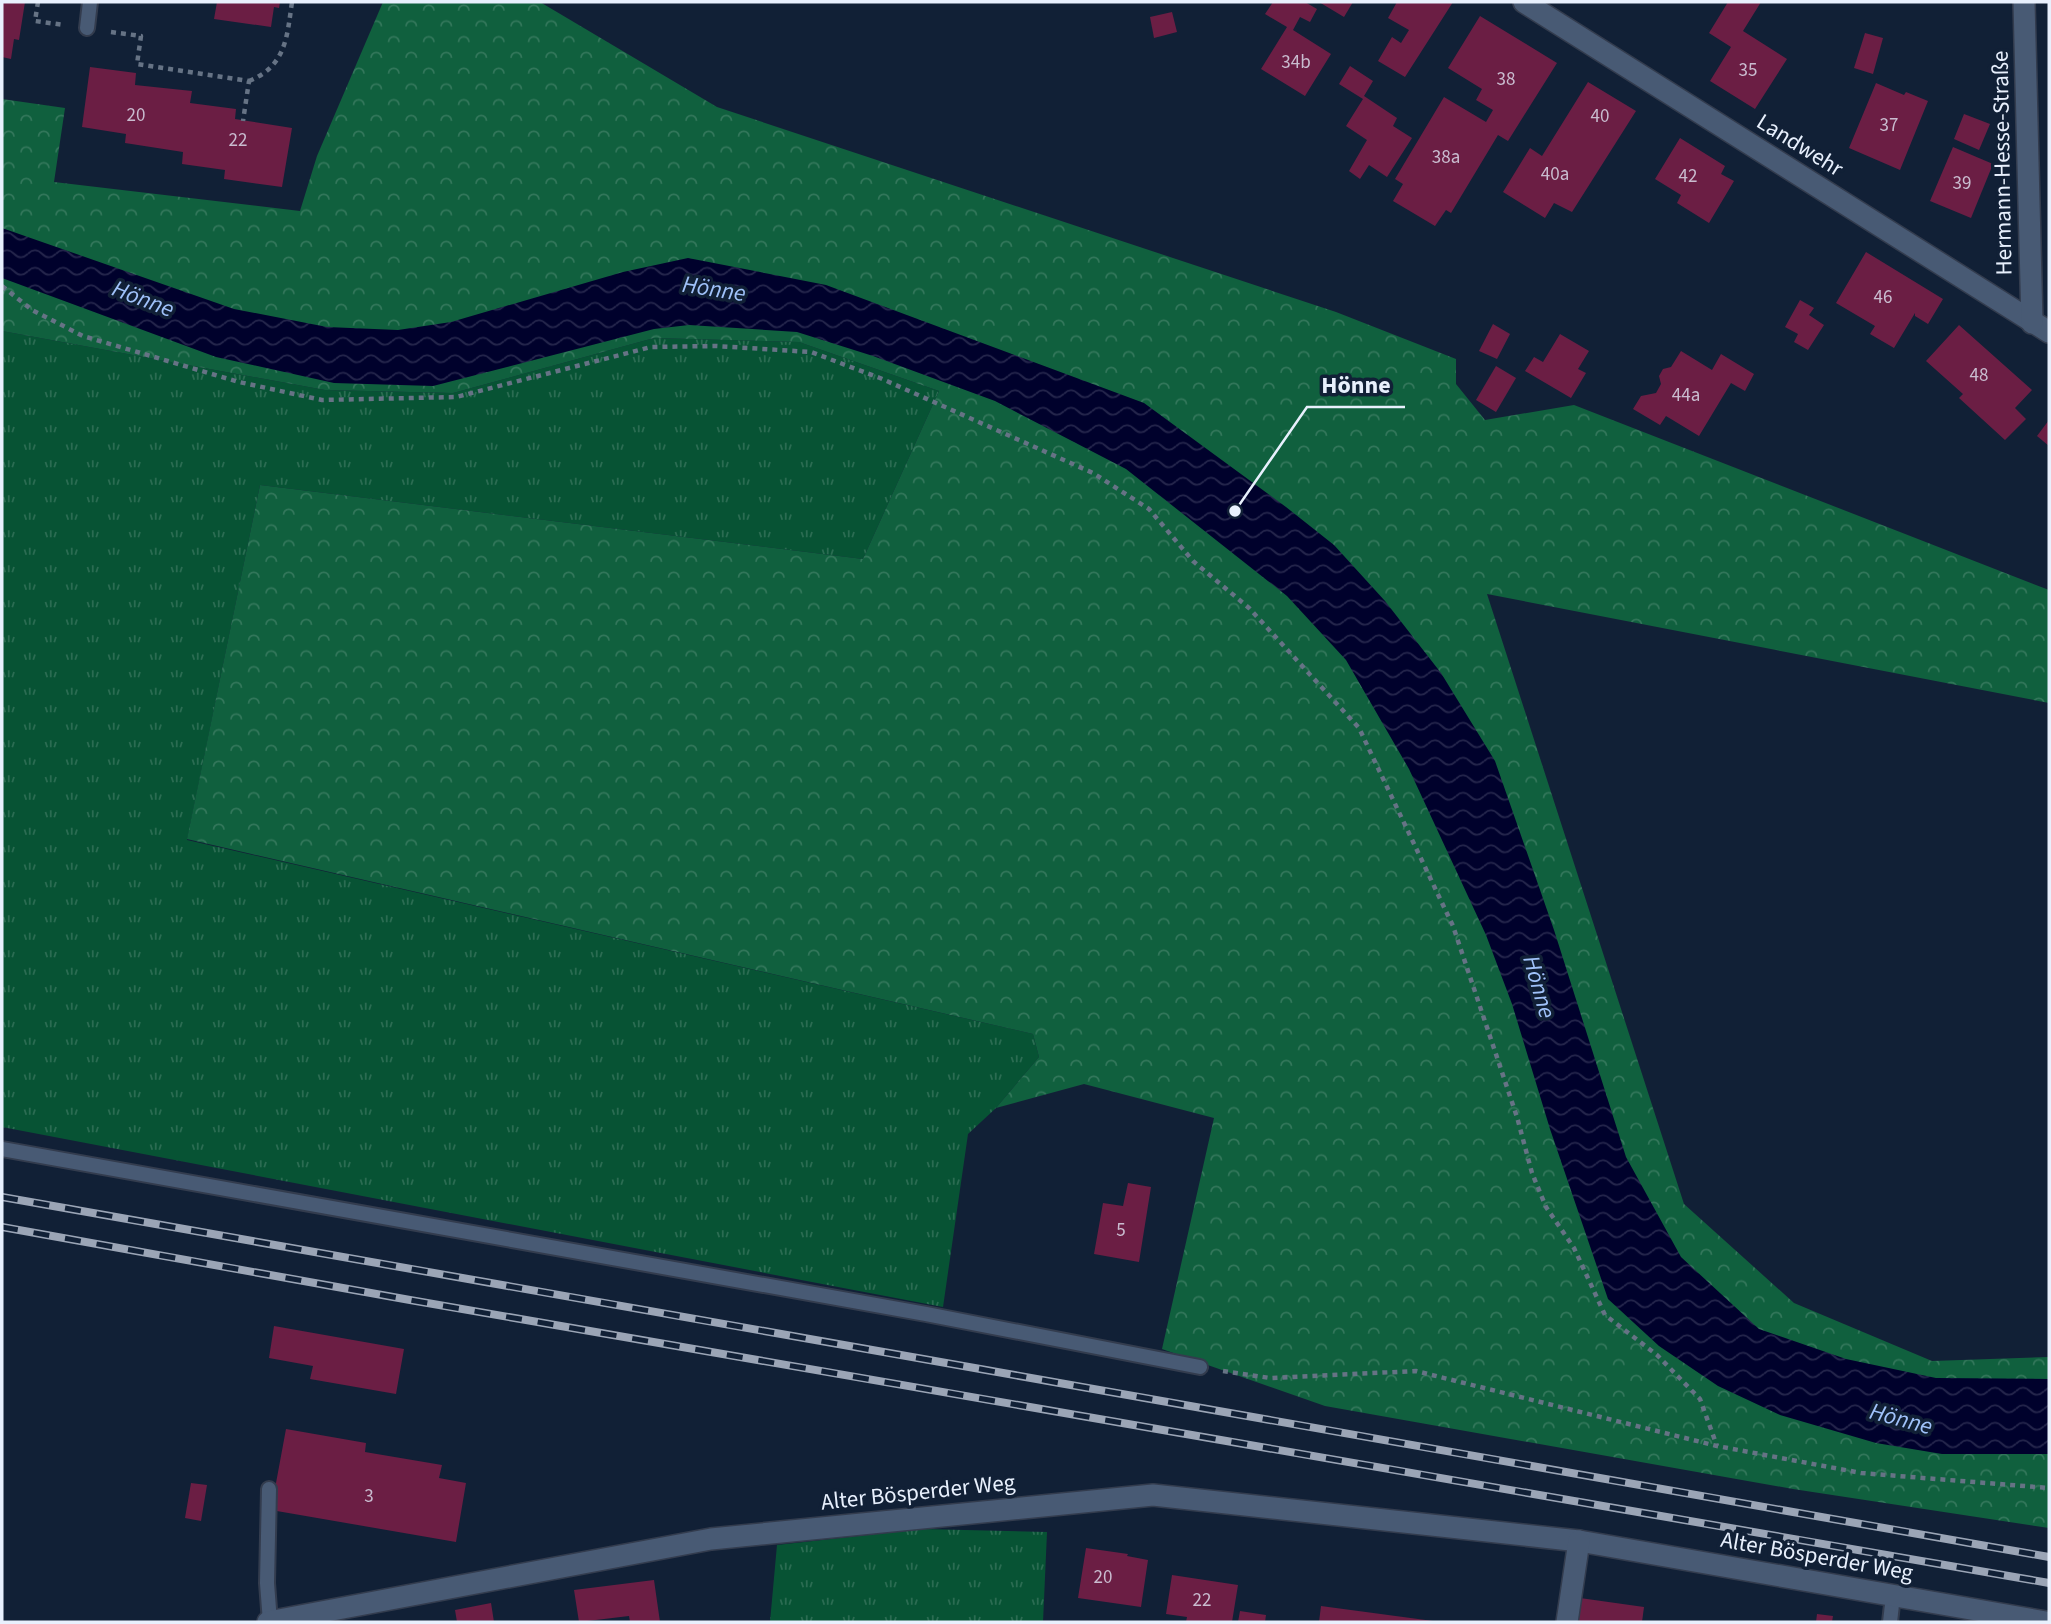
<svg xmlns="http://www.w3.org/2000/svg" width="2051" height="1624" viewBox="0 0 2051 1624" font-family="'Source Sans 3',sans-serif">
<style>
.grass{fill:url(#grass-tufts)}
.forest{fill:url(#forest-crowns)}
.water{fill:url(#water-waves)}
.building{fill:#6b1e44}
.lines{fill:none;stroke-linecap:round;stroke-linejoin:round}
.lane-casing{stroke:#333c4e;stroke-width:18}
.street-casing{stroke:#333c4e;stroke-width:24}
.path{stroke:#667385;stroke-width:4.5;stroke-dasharray:5 5;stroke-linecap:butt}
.lane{stroke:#485a74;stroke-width:14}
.street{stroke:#485a74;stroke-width:21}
.rail-casing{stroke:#9ba5b6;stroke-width:8}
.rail{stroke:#112036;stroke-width:5;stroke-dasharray:16;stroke-linecap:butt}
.labels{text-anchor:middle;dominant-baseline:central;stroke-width:7;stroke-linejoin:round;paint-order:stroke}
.number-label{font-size:19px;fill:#c9bccf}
.street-label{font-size:23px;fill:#e8f0fd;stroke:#112036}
.water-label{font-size:24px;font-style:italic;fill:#a0c2fa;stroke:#112036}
.leader{fill:none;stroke:#e8f0fd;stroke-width:2.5}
.callout-dot{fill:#e8f0fd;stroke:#112036;stroke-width:2.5}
.callout-label{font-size:24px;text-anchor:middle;font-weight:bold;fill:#e8f0fd;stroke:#112036;stroke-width:7;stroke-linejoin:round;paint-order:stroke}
</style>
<defs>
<pattern id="grass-tufts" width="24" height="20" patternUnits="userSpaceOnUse" patternTransform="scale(1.75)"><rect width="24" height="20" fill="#075334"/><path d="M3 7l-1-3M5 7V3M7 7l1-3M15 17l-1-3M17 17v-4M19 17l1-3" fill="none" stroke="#2b6c52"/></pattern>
<pattern id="forest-crowns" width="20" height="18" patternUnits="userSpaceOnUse" patternTransform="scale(1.75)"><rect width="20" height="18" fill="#10603e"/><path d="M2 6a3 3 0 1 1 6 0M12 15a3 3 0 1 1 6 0" fill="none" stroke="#33775b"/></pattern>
<pattern id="water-waves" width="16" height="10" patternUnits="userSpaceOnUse" patternTransform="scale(1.75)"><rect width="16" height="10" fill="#00012c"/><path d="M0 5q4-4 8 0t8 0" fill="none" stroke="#25264c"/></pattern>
</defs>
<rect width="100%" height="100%" fill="#112036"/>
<g class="grass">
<path d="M2 331 325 390 453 393 654 338 799 342 939 391 863 559 260 485 187 840 1033 1034 1039 1057 996 1108 968 1134 943 1307 2 1127Z"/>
<path d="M922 1529 1047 1532 1043 1622H770L777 1545Z"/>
</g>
<path class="forest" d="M383 2H540L717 107 1336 312 1456 359V384L1485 420 1574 405 2049 590V703L1487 594 1684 1204 1794 1303 1932 1361 2049 1357V1528L1793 1489 1325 1406 1162 1349 1214 1118 1084 1084 996 1108 1039 1057 1033 1034 187 839 260 485 863 559 939 391 799 342 654 338 453 393 325 390 2 331V99L65 108 54 182 300 211 317 156Z"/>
<path class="water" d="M2 228 234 309 327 327 398 330 451 322 623 272 688 258 826 285 1144 403 1286 507 1334 545 1385 601 1441 673 1495 761 1554 930 1626 1157 1681 1257 1759 1329 1846 1359 1936 1378 2049 1379V1454H1942L1876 1443 1780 1415 1718 1386 1659 1346 1608 1299 1550 1129 1512 1004 1486 935 1409 769 1346 660 1287 596 1126 469 995 401 873 356 797 332 689 325 654 329 433 386 334 383 216 357 2 278Z"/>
<g class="building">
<path d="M2 2H25L19 40 14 39 11 59 2 57Z"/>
<path d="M217 2H280L279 8 274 7 271 27 214 19Z"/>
<path d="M1273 2H1305L1317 9 1310 22 1300 17 1293 30 1331 54 1305 96 1261 69 1287 27 1265 14Z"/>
<path d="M1319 2H1353L1344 17Z"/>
<path d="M1397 2H1453L1405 77 1378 61 1392 37 1401 43 1409 30 1388 18Z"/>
<path d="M1728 2H1761L1743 31 1787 59 1755 109 1710 81 1731 47 1709 33Z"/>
<path d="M1172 12 1177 32 1154 38 1150 17Z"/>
<path d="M1480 16 1557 63 1508 141 1498 135 1451 213 1446 210 1435 226 1393 201 1403 184 1395 179 1444 97 1486 122 1493 110 1476 100 1482 89 1448 68Z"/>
<path d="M1865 33 1883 38 1873 74 1854 68Z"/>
<path d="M1350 66 1373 81 1364 96 1397 118 1393 126 1412 138 1387 177 1369 165 1360 179 1349 171 1367 140 1346 126 1363 99 1339 84Z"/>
<path d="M90 67 136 73 135 85 192 91 190 103 236 109 235 119 292 128 282 187 224 179 225 170 182 164 183 152 125 143 126 134 82 127Z"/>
<path d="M1588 82 1636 111 1572 212 1554 203 1545 218 1503 192 1530 148 1542 156Z"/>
<path d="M1876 83 1904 95 1906 92 1928 101 1900 170 1849 148Z"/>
<path d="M1964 114 1990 124 1979 150 1954 139Z"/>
<path d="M1680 138 1725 166 1721 174 1734 181 1709 223 1677 203 1681 195 1655 179Z"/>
<path d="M1953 147 1993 164 1971 218 1930 201Z"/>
<path d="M1866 252 1943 299 1928 324 1915 316V313L1894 348 1870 334 1875 326 1836 303Z"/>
<path d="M1800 300 1814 308 1809 315 1824 325 1808 350 1794 342 1798 334 1785 327Z"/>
<path d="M1493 324 1510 334 1497 359 1479 351Z"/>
<path d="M1959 325 2032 390 2015 408 2026 419 2005 440 1959 398 1963 394 1926 361Z"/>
<path d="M1560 334 1589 351 1578 369 1586 373 1571 398 1525 371 1534 357 1543 362Z"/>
<path d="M1681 351 1712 370 1721 354 1754 374 1745 391 1731 383 1699 436 1666 416 1660 425 1633 409 1641 396 1656 393 1661 384 1659 376 1663 369 1671 367Z"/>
<path d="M1496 366 1516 378 1496 412 1476 400Z"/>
<path d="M2049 420V446L2037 436Z"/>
<path d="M1128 1183 1151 1187 1139 1262 1094 1254 1103 1203 1123 1206Z"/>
<path d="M274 1326 404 1349 396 1394 310 1379 313 1366 269 1358Z"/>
<path d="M286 1429 366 1443 365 1452 442 1465 439 1478 466 1483 456 1542 271 1510Z"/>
<path d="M191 1483 207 1485 201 1521 185 1518Z"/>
<path d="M1086 1548 1128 1554 1127 1556 1148 1560 1141 1607 1078 1598Z"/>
<path d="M1172 1575 1238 1585 1232 1622H1186L1187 1617 1166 1614Z"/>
<path d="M654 1580 660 1622H630L629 1616 579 1622 574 1590Z"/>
<path d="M1580 1598 1644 1607 1642 1622H1577Z"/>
<path d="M491 1603 494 1622H457L455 1610Z"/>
<path d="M1321 1606 1433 1621 1432 1622H1319Z"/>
<path d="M1240 1611 1266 1615 1265 1622H1238Z"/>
<path d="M1817 1614 1833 1616 1832 1622H1816Z"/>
</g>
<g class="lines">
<defs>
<g id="lane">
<path d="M87 28 90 2"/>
<path d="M2 1149 926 1314 1200 1367"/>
<path d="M269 1489 267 1583 270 1622"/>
<path d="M1890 1622 1893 1596"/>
</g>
<g id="street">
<path d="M1524 2 2049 332"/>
<path d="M2024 2 2032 323"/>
<path d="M268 1622 711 1539 1153 1495 1579 1541 2046 1622"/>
<path d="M1567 1622 1579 1541"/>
</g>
</defs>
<use href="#lane" class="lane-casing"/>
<use href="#street" class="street-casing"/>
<g class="path">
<path d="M38 2 35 21 64 25"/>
<path d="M111 32 141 36 137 64 249 81 243 121"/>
<path d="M249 81C286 66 287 37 292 2"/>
<path d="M2 286 32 310 83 336 239 382 322 400 456 397 651 347 716 346 811 352 880 378 1093 473 1149 509 1193 561 1249 608 1359 728 1453 926 1517 1117 1532 1173 1546 1207 1574 1248 1605 1315 1657 1355 1700 1399 1717 1446"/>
<path d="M1223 1371 1270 1378 1416 1371 1717 1446 1861 1473 2049 1488"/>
</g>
<use href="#lane" class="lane"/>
<use href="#street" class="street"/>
<defs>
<g id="rail">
<path d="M2 1197 2049 1557"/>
<path d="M2 1227 410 1300 2049 1583"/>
</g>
</defs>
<use href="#rail" class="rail-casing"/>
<use href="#rail" class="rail"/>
</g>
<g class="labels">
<g class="number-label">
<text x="1296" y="62">34b</text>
<text x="1748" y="70">35</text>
<text x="1506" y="79">38</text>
<text x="136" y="115">20</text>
<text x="1600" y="116">40</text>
<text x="1889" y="125">37</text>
<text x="238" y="140">22</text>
<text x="1446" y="157">38a</text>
<text x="1555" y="174">40a</text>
<text x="1688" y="176">42</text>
<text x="1962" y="183">39</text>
<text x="1883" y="297">46</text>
<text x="1979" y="375">48</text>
<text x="1686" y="395">44a</text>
<text x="1121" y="1230">5</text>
<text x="369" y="1496">3</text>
<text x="1103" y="1577">20</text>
<text x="1202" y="1600">22</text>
</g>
<g class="street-label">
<text transform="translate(1800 145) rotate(32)">Landwehr</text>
<text transform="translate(2002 163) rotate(-91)">Hermann-Hesse-Straße</text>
<text transform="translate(918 1492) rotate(-6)">Alter Bösperder Weg</text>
<text transform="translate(1817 1556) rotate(10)">Alter Bösperder Weg</text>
</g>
<g class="water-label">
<text transform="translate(714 289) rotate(9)">Hönne</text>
<text transform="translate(143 299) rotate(21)">Hönne</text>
<text transform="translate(1539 987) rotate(74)">Hönne</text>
<text transform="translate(1901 1419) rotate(15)">Hönne</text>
</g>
</g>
<path class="leader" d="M1235 511L1307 407H1405"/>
<circle class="callout-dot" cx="1235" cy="511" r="7"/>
<g class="callout-label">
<text x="1356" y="393">Hönne</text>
</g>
<rect width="2051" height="1624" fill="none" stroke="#e8f0fd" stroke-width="7"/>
</svg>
